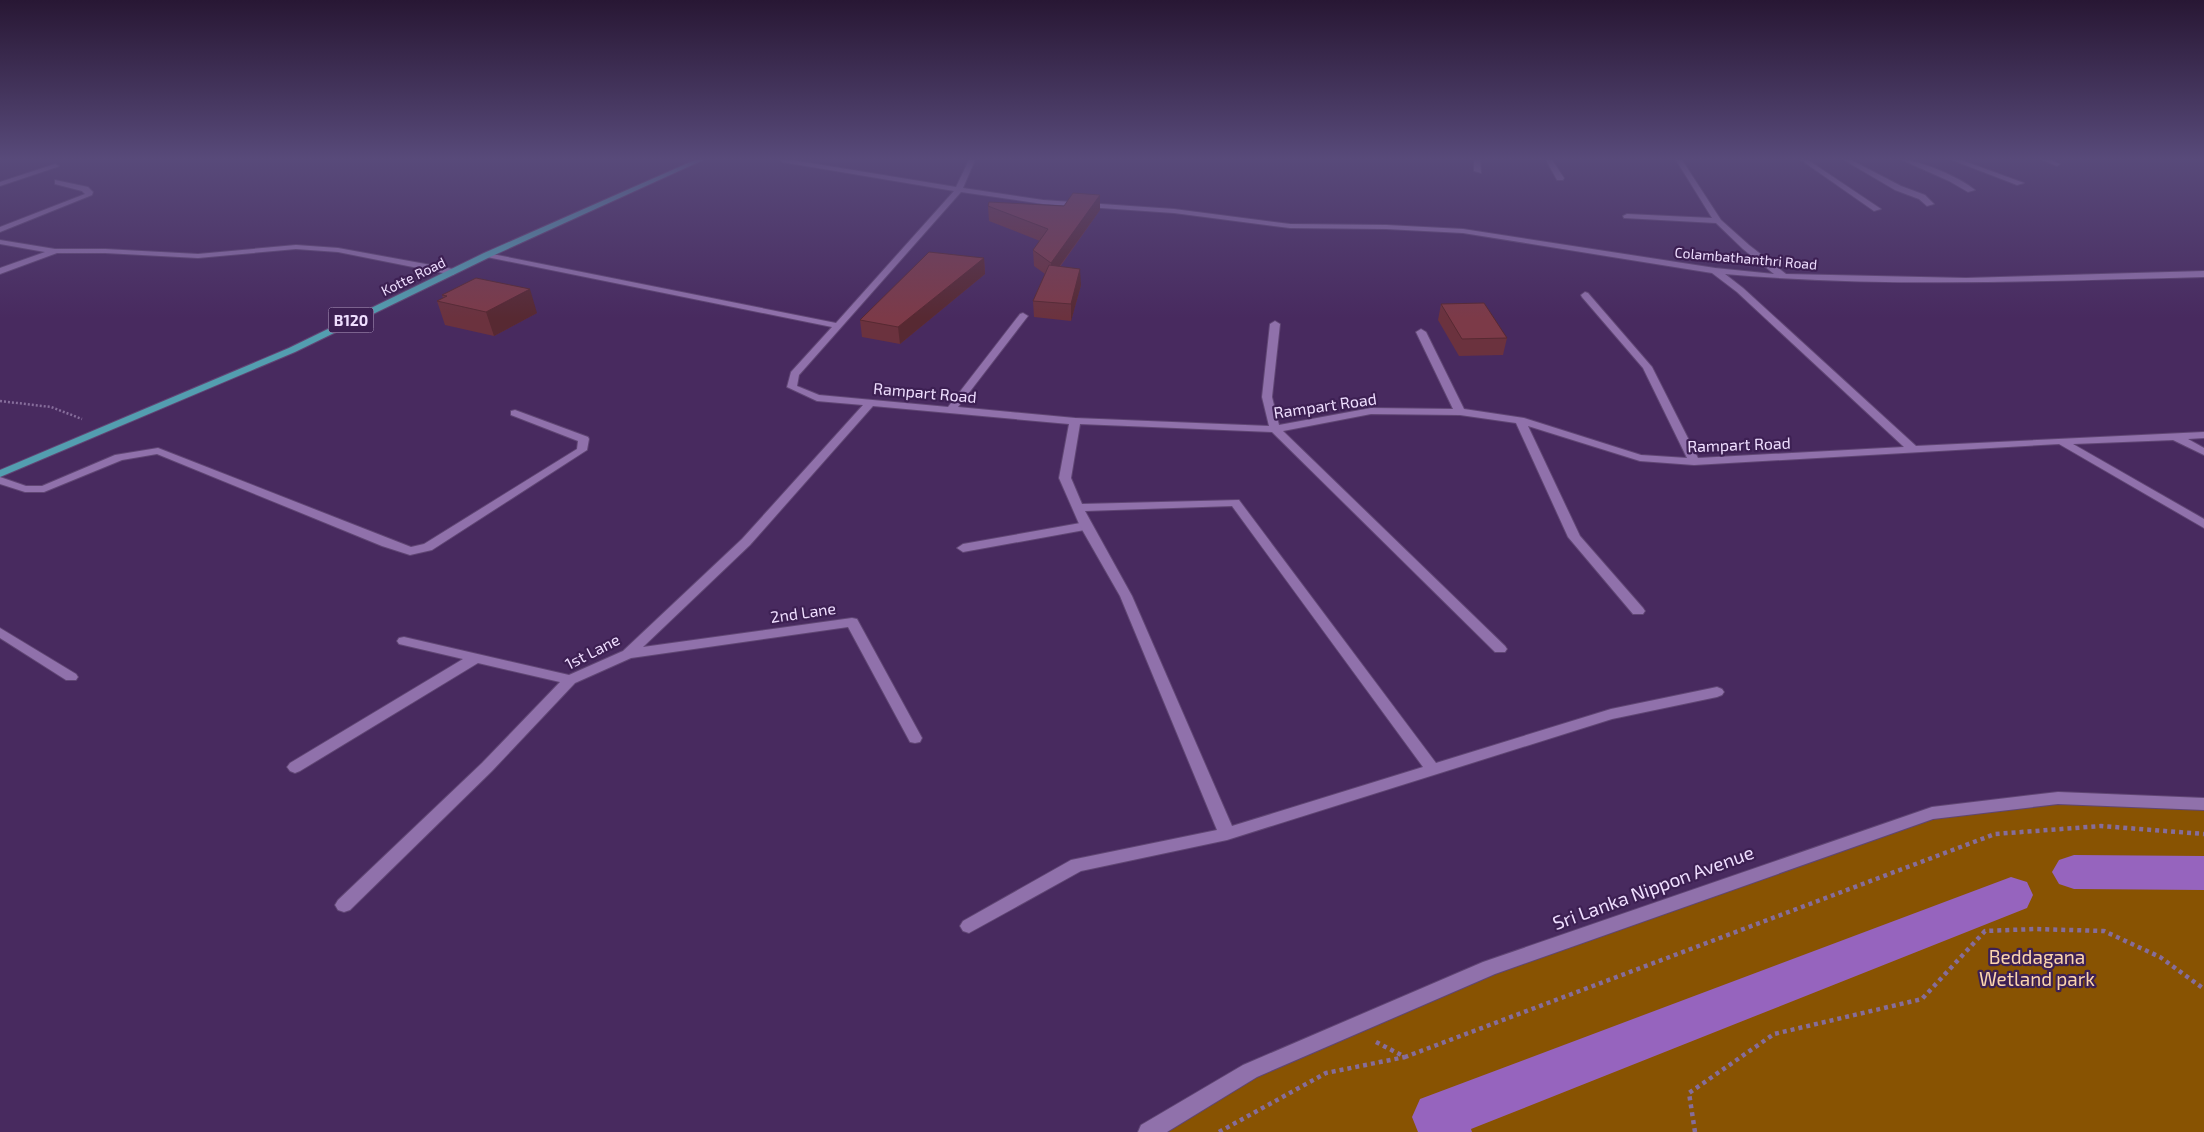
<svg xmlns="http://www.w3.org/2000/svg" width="2204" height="1132" viewBox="0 0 2204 1132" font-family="'Exo 2',sans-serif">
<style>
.green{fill:#885302}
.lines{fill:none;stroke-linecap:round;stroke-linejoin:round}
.canal{fill:#9664be;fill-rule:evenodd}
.service-casing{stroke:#604674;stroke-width:2}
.minor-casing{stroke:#604674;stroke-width:2}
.tertiary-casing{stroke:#604674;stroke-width:2}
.primary-casing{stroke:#604674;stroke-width:2}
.path-far1{stroke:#866d9b;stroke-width:2.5;stroke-dasharray:2 2;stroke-linecap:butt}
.path{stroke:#866d9b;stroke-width:4.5;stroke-dasharray:4 4;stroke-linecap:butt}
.service{fill:#9071ab;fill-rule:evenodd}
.minor{fill:#9071ab;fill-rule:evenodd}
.tertiary{fill:#9071ab;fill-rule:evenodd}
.primary{fill:#539eb0;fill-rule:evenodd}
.wall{fill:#6b323e}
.shaded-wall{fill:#572932}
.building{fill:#7c3a48;stroke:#572932}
.labels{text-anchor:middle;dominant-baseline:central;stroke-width:4.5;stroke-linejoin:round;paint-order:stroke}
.far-street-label{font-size:14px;fill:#efdeff;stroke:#3d2053}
.shield{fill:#3d2053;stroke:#baa5cb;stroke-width:1}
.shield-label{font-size:15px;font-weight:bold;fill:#efdeff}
.street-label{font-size:16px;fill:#efdeff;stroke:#3d2053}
.near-street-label{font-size:19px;fill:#efdeff;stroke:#3d2053}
.near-park-label{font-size:19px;fill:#fcd5ad;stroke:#3d2053}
</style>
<rect width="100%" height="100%" fill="#482a5f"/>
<path class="green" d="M2058 798 2204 804V1132H1148L1250 1071 1489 968 1932 813Z"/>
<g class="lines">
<g class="canal">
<path d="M2074 855 2204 856V890L2074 889 2059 884 2052 872 2059 860Z"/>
<path d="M2011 877 2027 882 2033 895 2027 908 1471 1129 1472 1132H1418L1412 1117 1420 1099Z"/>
</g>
<defs>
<g id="service">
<path d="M55 164 59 166 57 167 0 186V182Z"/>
<path d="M1086 522 1092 526 1090 529 963 552 957 548 963 544Z"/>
</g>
<g id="minor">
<path d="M779 160H792L956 187 969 160H975L963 188 1043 200 1174 209 1290 224 1386 225 1463 229 1715 268 1774 274 1743 249 1716 223 1624 218 1623 216 1627 214 1712 218 1676 160H1682L1721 220 1749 245 1786 274 1966 278 2204 271V277C2044 281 1884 288 1725 274L1743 288 1916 446 2204 432V438L2188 439 2204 448V455L2173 440 2073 444 2204 519V528L2059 444 1694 465 1640 461 1528 426 1580 536 1643 608 1645 611 1643 614H1633L1568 537 1516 423 1460 415 1371 414 1283 431 1505 646 1507 649 1505 652H1495L1272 432 1080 424 1071 478 1082 504 1239 500 1436 763 1611 709 1717 687 1722 689 1724 692 1722 695 1717 697 1612 719 1227 840 1081 871 969 933 963 931 960 926 963 921 1071 860 1217 830 1120 596 1080 526 1059 478 1069 424 873 406 750 545 643 647 852 618 857 619 922 738 920 742 915 743 910 742 848 627 631 658 575 683 492 771 350 910 344 912 338 910 335 905 338 900 482 763 560 682 478 663 300 771 295 773 290 771 287 767 290 763 463 659 399 644 397 641 399 638 404 637 569 675 623 651 742 539 863 405 817 401 787 387 791 372 832 327 487 257 483 255 487 253 836 323 954 191 782 162ZM961 192 1043 204 1174 213 1290 228 1386 229 1463 233 1712 273 1737 292 1904 447 1698 458 1652 367 1588 293 1585 292 1581 295 1582 297 1643 368 1687 458 1641 455 1524 418 1464 409 1426 332 1421 329 1416 332 1453 409 1371 408 1279 425 1272 397 1280 324 1275 321 1270 324 1262 397 1269 426 1075 418 958 407 1028 316 1023 313 1020 314 948 407 819 395 797 386 799 375ZM1232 506 1423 767 1232 826 1132 596 1085 511Z"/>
<path d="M1474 160H1480L1481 173 1474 171Z"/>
<path d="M1546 160H1552L1564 178 1563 180H1557Z"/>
<path d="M1801 160H1808L1881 209 1874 211Z"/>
<path d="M1844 160H1851L1901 186 1925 195 1934 204 1927 206 1919 199 1895 190Z"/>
<path d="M1902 160C1920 160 1961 178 1975 190L1968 192 1949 181Z"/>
<path d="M1952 160H1961L2024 183 2017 185Z"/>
<path d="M2042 160H2051L2060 164 2057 166Z"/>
<path d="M55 180 88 187 93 192 92 195 0 232V227L85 194 82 191 55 184Z"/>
<path d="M0 240 55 249H105L198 254 296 245 338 248 453 269 457 272 453 275 338 252 296 249 198 258 105 253H57L0 274V268L45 252 0 244Z"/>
<path d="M515 410 588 437 589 439 587 450 432 550 410 555 382 546 157 454 122 460 44 492H25L0 484V477L26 486H42L115 455 158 448 411 547 424 544 577 449 578 441 511 415V411Z"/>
<path d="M0 628 76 674 78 677 76 680H66L0 638Z"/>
</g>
<path id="tertiary" d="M2058 792 2204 798V810L2058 804 1933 819 1495 974 1257 1077 1167 1132H1138L1141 1125 1243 1065 1483 962 1932 807Z"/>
<path id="primary" d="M695 160H703L490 257 295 352 0 477V470L289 348 484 253Z"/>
</defs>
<use href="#service" class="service-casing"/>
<use href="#minor" class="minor-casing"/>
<use href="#tertiary" class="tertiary-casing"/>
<use href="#primary" class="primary-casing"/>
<path class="path-far1" d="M0 401 51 407 82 419"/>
<g class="path">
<path d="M1376 1042 1405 1057 1995 834 2101 826 2204 834"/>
<path d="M1219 1132 1326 1073 1405 1057"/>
<path d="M1695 1132 1689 1093 1774 1034 1922 999 1985 931 2035 929 2104 931 2160 957 2204 989"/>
</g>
<use href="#service" class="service"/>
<use href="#minor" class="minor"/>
<use href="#tertiary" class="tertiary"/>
<use href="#primary" class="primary"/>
</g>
<g class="wall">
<path d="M988 206 1100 210 1060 267 1081 285 1071 321 1034 317 1033 301 1045 274 1034 266 1033 250 1040 241 989 221Z"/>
<path d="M984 258 985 274 900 344 862 337 860 320Z"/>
<path d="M442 295 537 313 494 336 445 325 437 301 443 298Z"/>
<path d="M1441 304 1507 338 1503 355 1459 356 1438 320Z"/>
</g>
<g class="shaded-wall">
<path d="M1100 195V210L1051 278V263Z"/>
<path d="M984 258 985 274 900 344 898 327Z"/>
<path d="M1080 269 1081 285 1071 321V304Z"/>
<path d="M530 289 537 313 494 336 486 312Z"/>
</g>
<g class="building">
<path d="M1073 193 1100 195 1051 263 1033 250 1048 229 988 206 989 202 1064 206Z"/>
<path d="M929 252 984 258 898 327 860 320Z"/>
<path d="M1049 265 1080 269 1071 304 1033 301Z"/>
<path d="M476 278 530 289 486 312 437 301 447 296 442 295Z"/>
<path d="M1484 303 1507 338 1462 339 1441 304Z"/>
</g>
<linearGradient id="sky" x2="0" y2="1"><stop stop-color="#281734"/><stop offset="0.5" stop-color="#584a7a"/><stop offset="1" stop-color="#584a7a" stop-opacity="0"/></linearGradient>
<rect width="2204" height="318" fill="url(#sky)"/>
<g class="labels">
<g class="far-street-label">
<text transform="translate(1746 258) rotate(5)">Colambathanthri Road</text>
<text transform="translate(413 276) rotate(-26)">Kotte Road</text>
</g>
<rect class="shield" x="328.5" y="307.5" width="45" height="25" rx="4"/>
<g class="shield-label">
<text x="351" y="320">B120</text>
</g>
<g class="street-label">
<text transform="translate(925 392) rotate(5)">Rampart Road</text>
<text transform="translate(1325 405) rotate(-8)">Rampart Road</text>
<text transform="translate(1739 444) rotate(-2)">Rampart Road</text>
<text transform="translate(803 612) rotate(-8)">2nd Lane</text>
<text transform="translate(592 651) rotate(-27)">1st Lane</text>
</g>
<g class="near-street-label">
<text transform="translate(1653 887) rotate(-20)">Sri Lanka Nippon Avenue</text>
</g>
<g class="near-park-label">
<text x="2037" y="956">Beddagana<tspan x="2037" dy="22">Wetland park</tspan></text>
</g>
</g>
</svg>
